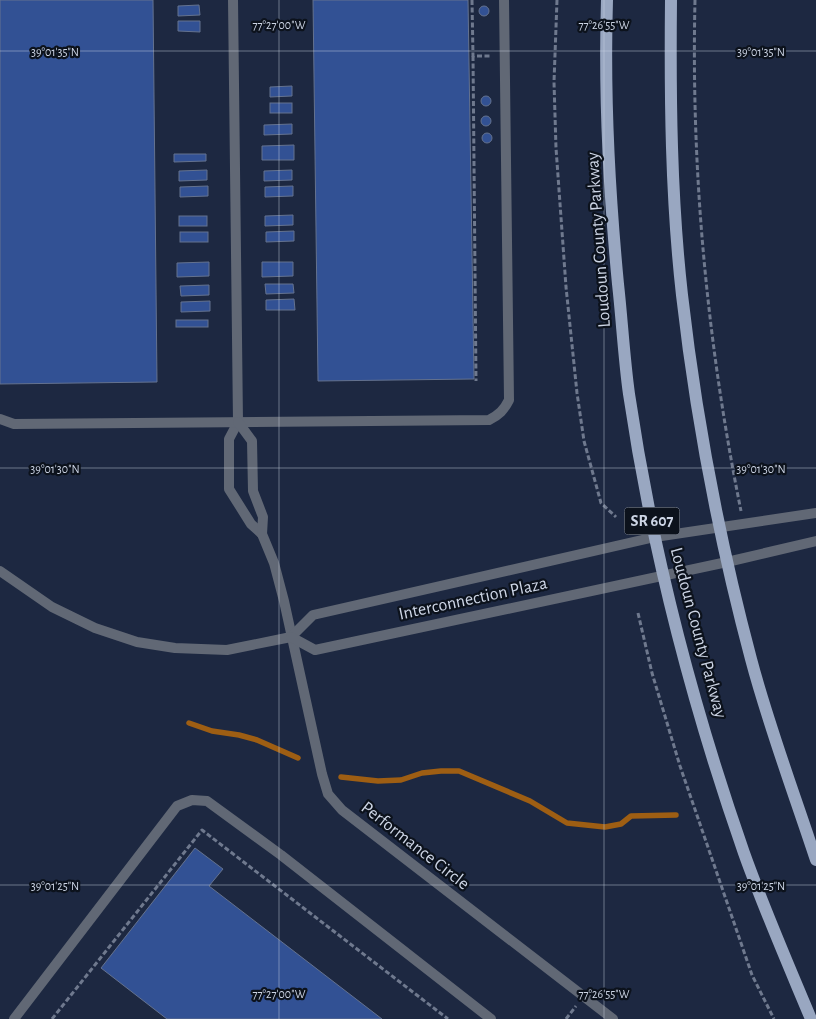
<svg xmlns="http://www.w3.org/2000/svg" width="816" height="1019" viewBox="0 0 816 1019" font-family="'Alegreya Sans',sans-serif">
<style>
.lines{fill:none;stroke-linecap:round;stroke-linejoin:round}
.stream{stroke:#9e5e13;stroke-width:5.5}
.building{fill:#325194;stroke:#64728f}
.path{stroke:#6f798e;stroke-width:3;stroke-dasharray:5 2.5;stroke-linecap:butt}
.lane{stroke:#616875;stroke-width:10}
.street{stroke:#616875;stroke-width:10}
.primary{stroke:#99a7c1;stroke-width:12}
.ticks{fill:none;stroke:#cdd5e5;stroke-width:1;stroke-opacity:0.45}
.labels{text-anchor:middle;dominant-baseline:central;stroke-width:4.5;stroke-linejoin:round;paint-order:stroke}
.shield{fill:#0c121c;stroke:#939aa9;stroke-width:1}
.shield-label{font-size:16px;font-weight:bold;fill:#cdd5e5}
.street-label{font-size:18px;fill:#cdd5e5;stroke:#0c121c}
.ticks-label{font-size:12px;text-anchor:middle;fill:#cdd5e5;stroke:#0c121c;stroke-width:4.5;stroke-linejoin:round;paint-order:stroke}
</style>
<rect width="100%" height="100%" fill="#1d2841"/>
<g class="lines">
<g class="stream">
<path d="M189 723 212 731 239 735 257 740 298 758"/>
<path d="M341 777 378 781 401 780 422 773 441 771H459L530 801 567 823 605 827 621 824 631 816 676 815"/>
</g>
</g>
<g class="building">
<path d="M0 0H153L157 382 0 384Z"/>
<path d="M313 0H468L474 379 318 381Z"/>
<path d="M199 5 200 15 178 16V6Z"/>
<circle cx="484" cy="11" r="5"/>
<path d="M178 21H200V32L178 31Z"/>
<path d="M292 86V96L270 97V87Z"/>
<circle cx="486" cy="101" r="5"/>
<rect x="270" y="103" width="22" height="10"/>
<circle cx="486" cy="121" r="5"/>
<path d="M292 124V134L264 135V125Z"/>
<circle cx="487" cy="138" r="5"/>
<path d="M294 145V160H262V146Z"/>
<path d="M174 154H206V161L174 162Z"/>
<path d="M207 170V180L179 181V171Z"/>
<path d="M292 170V180L264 181V171Z"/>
<path d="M208 186V196L180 197V187Z"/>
<path d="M293 186V196L265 197V187Z"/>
<path d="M293 215V225L265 226V216Z"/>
<rect x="179" y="216" width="28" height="10"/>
<path d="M294 231V241L266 242V232Z"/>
<rect x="180" y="232" width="28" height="10"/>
<path d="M209 262V276L177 277V263Z"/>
<path d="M262 262H293V276L262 277Z"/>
<path d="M265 284H293L294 293 266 294Z"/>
<path d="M209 285V295L181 296 180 286Z"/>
<path d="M294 299 295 310H266V300Z"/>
<path d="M210 301V311L181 312V302Z"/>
<rect x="176" y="320" width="32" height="7"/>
<path d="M195 848 223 869 209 886 382 1019H167L101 968Z"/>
</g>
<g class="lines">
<g class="path">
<path d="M472 0 473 56H492"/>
<path d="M557 0 554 82 556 148 566 287 577 393 584 441 601 503 616 517"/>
<path d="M695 0C691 172 707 343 741 511"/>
<path d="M473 56 476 381"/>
<path d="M638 613 652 673 680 766 752 975 774 1019"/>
<path d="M52 1019 202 830 448 1019"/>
<path d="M566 1019 576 1006"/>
</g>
<g class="lane">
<path d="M233 0 238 422 229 439V489L251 524 262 534"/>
<path d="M0 419 14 424 489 420C499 415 504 410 509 400L504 0"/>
<path d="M238 422 252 441 253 491 263 517 262 534 274 563 284 601 322 774 328 794 342 810 613 1019"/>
<path d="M14 1019 177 806 192 800 207 801 281 855 491 1019"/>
</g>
<g class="street">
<path d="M0 571 52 607 95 628 137 642 175 648 227 650 291 637 313 615 655 537 816 513"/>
<path d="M291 637 315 650 727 562 816 541"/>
</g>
<g class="primary">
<path d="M607 0C604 95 609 190 618 284 622 320 624 358 629 394 652 550 692 704 744 853 764 909 788 964 811 1019"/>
<path d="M671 0C670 98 671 197 682 295 696 418 719 539 751 659 769 727 794 793 816 860"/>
</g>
</g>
<path class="ticks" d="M279 0V1019M604 0V1019M0 51H816M0 468H816M0 885H816"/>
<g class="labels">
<rect class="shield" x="624.5" y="507.5" width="55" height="27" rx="4"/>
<g class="shield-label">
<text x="652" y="521">SR 607</text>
</g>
<g class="street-label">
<text transform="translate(599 240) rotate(-94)">Loudoun County Parkway</text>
<text transform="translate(473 599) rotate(-12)">Interconnection Plaza</text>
<text transform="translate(698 633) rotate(75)">Loudoun County Parkway</text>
<text transform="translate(415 846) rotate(38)">Performance Circle</text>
</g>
</g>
<g class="ticks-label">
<text x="279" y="29">77°27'00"W</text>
<text x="604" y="29">77°26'55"W</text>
<text x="55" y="56">39°01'35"N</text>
<text x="761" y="56">39°01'35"N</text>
<text x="55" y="473">39°01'30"N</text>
<text x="761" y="473">39°01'30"N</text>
<text x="55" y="890">39°01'25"N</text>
<text x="761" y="890">39°01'25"N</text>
<text x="279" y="998">77°27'00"W</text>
<text x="604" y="998">77°26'55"W</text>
</g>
</svg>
